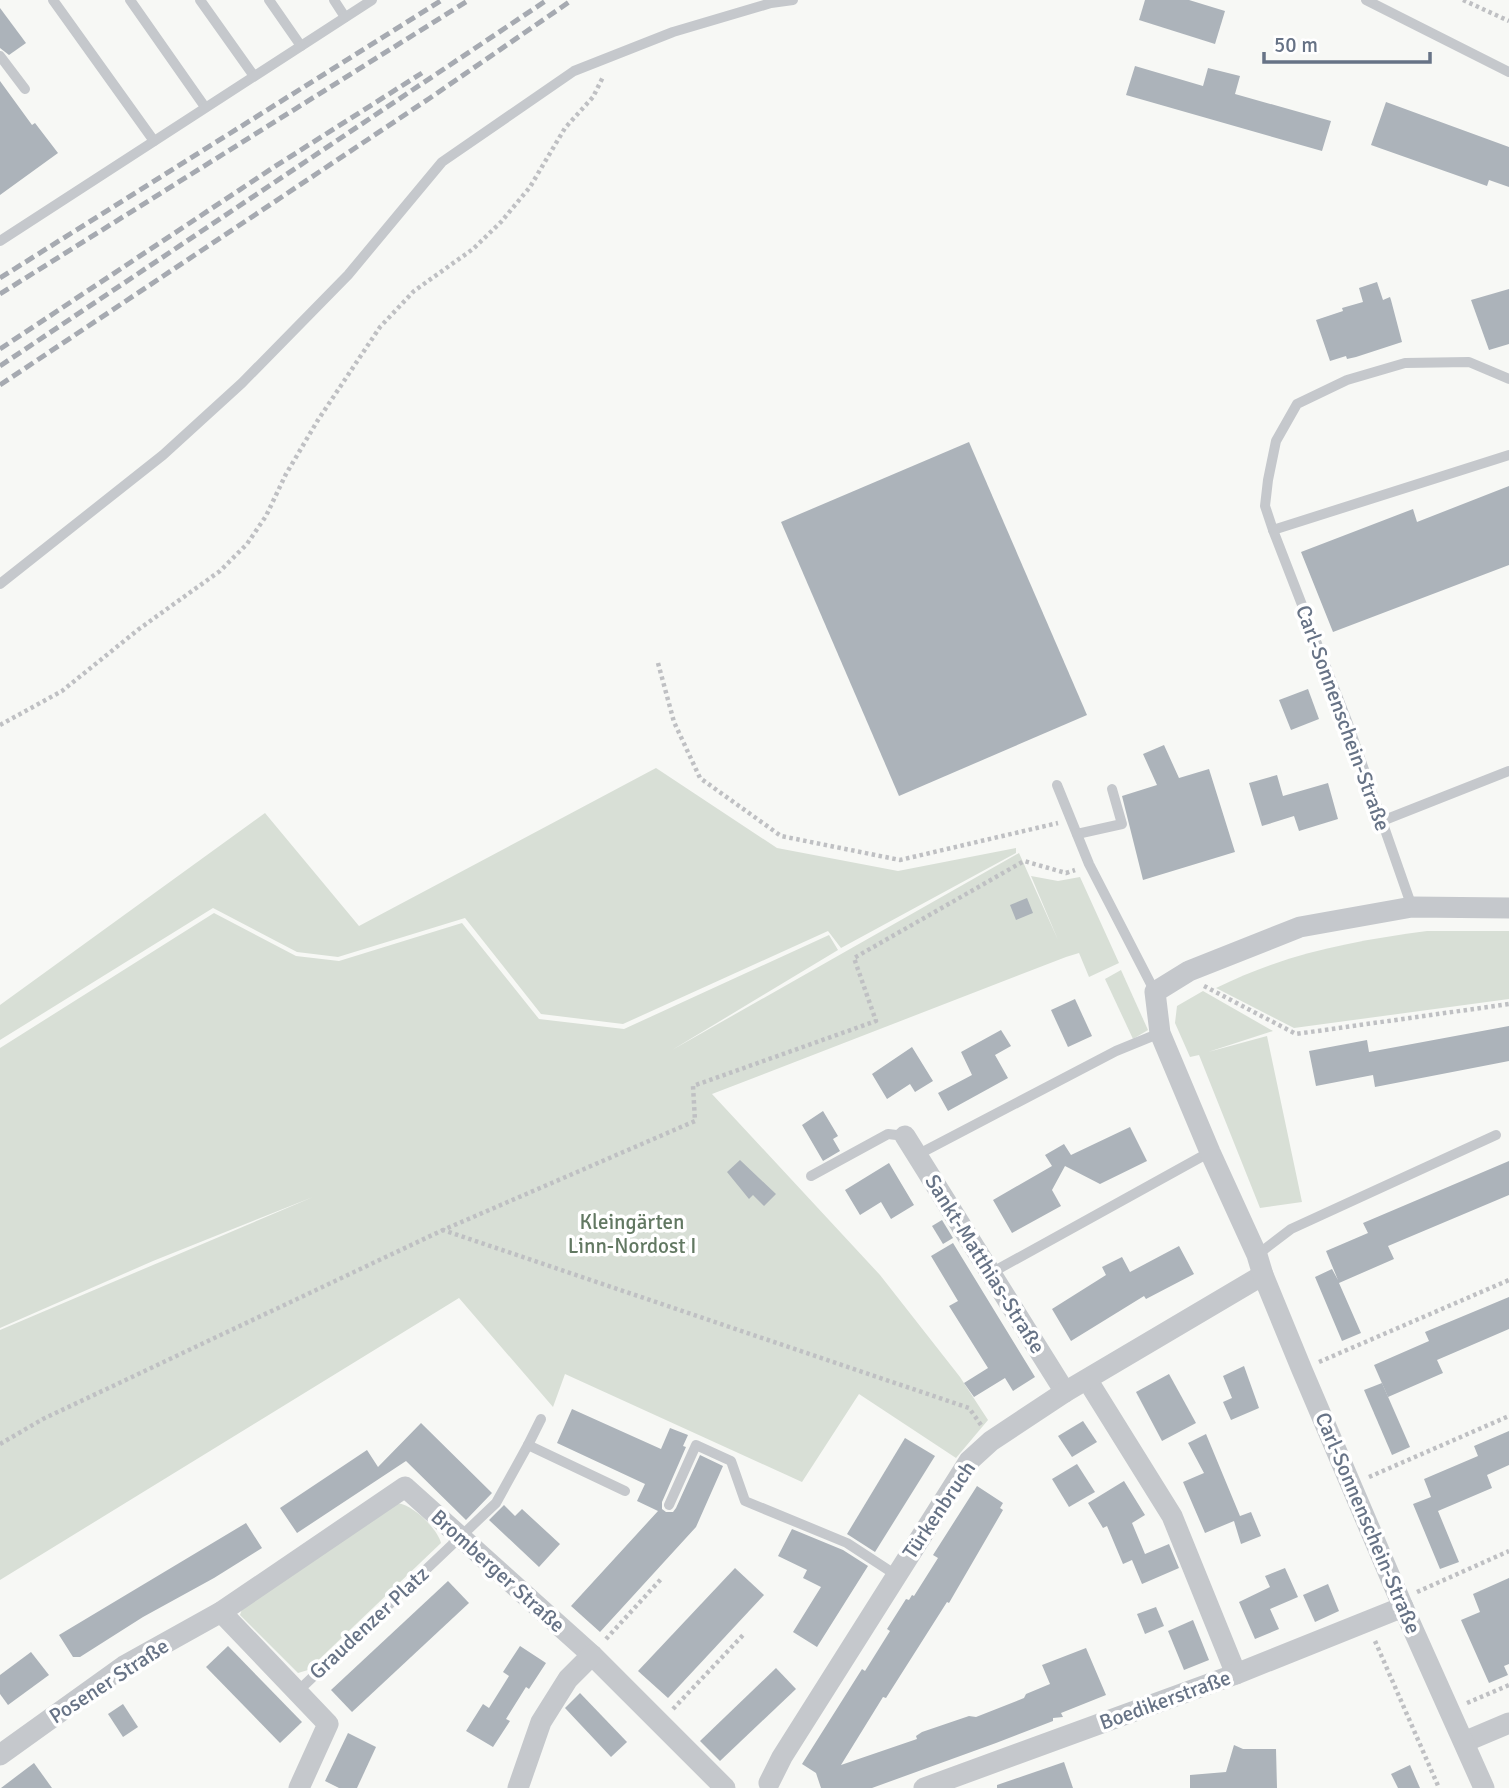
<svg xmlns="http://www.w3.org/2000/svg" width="1509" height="1788" viewBox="0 0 1509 1788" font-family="Signika,sans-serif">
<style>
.green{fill:#d8dfd6}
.building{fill:#acb3ba}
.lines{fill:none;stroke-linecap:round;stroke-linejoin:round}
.path{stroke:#bfc0c3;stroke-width:4.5;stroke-dasharray:3.5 3.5;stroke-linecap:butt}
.service{stroke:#c5c8cc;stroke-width:10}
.minor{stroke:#c5c8cc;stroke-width:21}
.rail{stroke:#a6aab1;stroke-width:5;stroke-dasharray:10 5;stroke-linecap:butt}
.labels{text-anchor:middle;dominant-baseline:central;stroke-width:7;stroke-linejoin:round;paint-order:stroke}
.street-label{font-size:21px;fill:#677386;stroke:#fff}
.park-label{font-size:21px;fill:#627862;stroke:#fff}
</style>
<rect width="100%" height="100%" fill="#f7f8f5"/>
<g class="green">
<path d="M656 768 777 848 898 871 1016 848V853L841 948 828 931 623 1024 541 1014 465 918 338 957 297 952 213 908 0 1040V1005L265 813 359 926Z"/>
<path d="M1019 853 1058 940 1031 876 1058 881 1080 877 1119 963 1089 977 1079 953 1066 957 712 1094 880 1275 960 1377 988 1420 956 1458 859 1394 802 1482 565 1374 553 1407 459 1298 0 1580V1330L313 1197 153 1261 0 1328V1048L214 913 296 956 339 961 462 923 539 1019 624 1029 829 935 838 950 672 1050Z"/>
<path d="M1427 931H1509V999L1294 1028 1216 988C1284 954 1352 941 1427 931Z"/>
<path d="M1121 970 1148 1030 1133 1039 1105 979Z"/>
<path d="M1203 991 1273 1031 1208 1052 1267 1036 1302 1202 1260 1208 1199 1055 1190 1057 1175 1023 1177 1006Z"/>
<path d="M397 1503C412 1504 437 1528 441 1543L308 1670 298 1673 240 1615 243 1606Z"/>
</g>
<g class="building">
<path d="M1145 0H1189L1225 11 1215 44 1139 20Z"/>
<path d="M0 8 26 43 9 55 0 48Z"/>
<path d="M1135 66 1203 86 1208 68 1240 76 1235 94 1331 121 1322 151 1126 95Z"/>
<path d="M0 81 32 125 35 123 58 153 0 195Z"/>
<path d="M1386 102 1509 147V187L1489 180 1487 186 1371 145Z"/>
<path d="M1377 282 1383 300 1390 297 1391 300 1402 342 1356 357 1347 359 1346 356 1330 361 1316 320 1343 311 1342 308 1363 302 1359 288Z"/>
<path d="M1509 289V344L1489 350 1471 300Z"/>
<path d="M969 442 1087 715 899 796 781 522Z"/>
<path d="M1509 486V565L1333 632 1301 552 1413 509 1417 522Z"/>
<path d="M1308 689 1319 719 1291 730 1279 700Z"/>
<path d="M1164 745 1179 778 1209 769 1235 852 1143 880 1122 796 1157 785 1143 754Z"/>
<path d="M1277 775 1283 796 1328 783 1338 819 1299 831 1294 816 1262 826 1249 783Z"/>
<path d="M1027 898 1033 913 1016 920 1010 905Z"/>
<path d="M1075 999 1092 1036 1068 1047 1051 1010Z"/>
<path d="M1509 1026V1061L1375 1087 1373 1075 1316 1086 1309 1051 1367 1040 1369 1052Z"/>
<path d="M1001 1030 1011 1046 995 1055 1008 1078 948 1111 938 1093 972 1075 961 1052Z"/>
<path d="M912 1047 933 1081 915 1092 910 1084 887 1099 872 1074Z"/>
<path d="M823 1111 838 1136 833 1139 840 1151 823 1161 802 1125Z"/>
<path d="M1130 1127 1147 1161 1100 1184 1065 1166 1052 1190 1061 1206 1012 1233 993 1200 1052 1166 1045 1155 1064 1144 1071 1155Z"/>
<path d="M740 1160 776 1194 764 1206 753 1195 749 1199 727 1172Z"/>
<path d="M1509 1161V1195L1388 1246 1394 1259 1339 1283 1361 1333 1342 1341 1315 1277 1332 1269 1338 1280 1326 1251 1368 1233 1363 1223Z"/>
<path d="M889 1163 914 1205 891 1219 881 1202 860 1215 845 1190Z"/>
<path d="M942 1220 953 1238 943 1244 932 1226Z"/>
<path d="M953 1243 1035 1377 1013 1391 1005 1378 974 1397 964 1383 988 1368 949 1306 958 1301 931 1256Z"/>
<path d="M1179 1246 1194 1274 1146 1299 1144 1296 1071 1341 1052 1309 1106 1275 1102 1267 1122 1257 1130 1272Z"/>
<path d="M1509 1297V1329L1437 1360 1443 1373 1388 1397 1374 1365 1429 1341 1425 1332Z"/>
<path d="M1244 1366 1259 1408 1231 1420 1223 1402 1232 1398 1223 1376Z"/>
<path d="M1169 1374 1196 1423 1162 1441 1136 1392Z"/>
<path d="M1382 1383 1410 1447 1392 1455 1364 1390Z"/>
<path d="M572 1409 661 1449 670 1428 688 1435 683 1446 686 1447 662 1502V1509L666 1512H673L676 1508 700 1455 723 1466 696 1527 600 1632 571 1606 658 1511 637 1501 645 1484 557 1443Z"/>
<path d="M1083 1421 1097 1442 1072 1457 1058 1436Z"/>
<path d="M421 1423 492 1493 466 1520 406 1461 297 1533 280 1508 367 1450 378 1467Z"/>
<path d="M1509 1431V1465L1487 1475 1492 1488 1438 1511 1459 1562 1440 1569 1413 1504 1431 1497 1424 1479 1478 1456 1474 1446Z"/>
<path d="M1206 1434 1240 1516 1251 1512 1261 1536 1241 1544 1234 1521 1205 1533 1183 1482 1204 1473 1188 1443Z"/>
<path d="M905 1438 935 1456 875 1552 847 1534Z"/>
<path d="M1077 1464 1095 1492 1069 1507 1052 1479Z"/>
<path d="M1124 1481 1145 1515 1132 1523 1145 1554 1169 1544 1179 1568 1142 1584 1132 1560 1123 1564 1107 1526 1103 1528 1088 1503Z"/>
<path d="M977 1486 1003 1503 1000 1508 1003 1510 949 1603 947 1602 886 1698 883 1697 841 1765 917 1739 916 1736 922 1732 969 1716 976 1717 1024 1698 1026 1694 1050 1684 1042 1665 1086 1648 1106 1695 1061 1713 1063 1717 1053 1718V1721L996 1743 872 1788H821L816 1773 802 1764 862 1669 865 1671 890 1631 887 1629 906 1599 909 1600 912 1595 914 1596 938 1558 933 1555Z"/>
<path d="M504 1505 515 1516 522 1509 560 1544 539 1567 489 1520Z"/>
<path d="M246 1523 262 1548 214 1578 143 1617 80 1657H73L59 1635Z"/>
<path d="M792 1529 843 1550 868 1566 817 1647 793 1632 821 1587 803 1578 807 1570 778 1556Z"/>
<path d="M735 1568 764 1595 668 1698 638 1671Z"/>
<path d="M1285 1568 1298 1597 1270 1609 1279 1629 1255 1639 1239 1602 1270 1587 1265 1576Z"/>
<path d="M1509 1578V1664L1504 1666 1508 1675 1489 1683 1461 1620 1480 1612 1473 1594Z"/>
<path d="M448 1581 469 1603 352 1712 331 1690Z"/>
<path d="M1328 1584 1339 1611 1315 1622 1303 1595Z"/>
<path d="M1156 1607 1164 1626 1145 1634 1137 1614Z"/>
<path d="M1193 1620 1209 1660 1184 1670 1168 1631Z"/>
<path d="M228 1646 302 1722 280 1743 206 1667Z"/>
<path d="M520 1646 546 1663 529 1689 526 1687 506 1719 510 1721 493 1747 466 1731 483 1704 489 1708 509 1676 503 1672Z"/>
<path d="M31 1652 49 1675 8 1705 0 1694V1675Z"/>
<path d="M776 1668 796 1689 720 1761 700 1741Z"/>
<path d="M580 1693 627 1742 611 1757 565 1708Z"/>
<path d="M123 1704 138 1727 123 1737 108 1714Z"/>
<path d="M348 1733 376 1747 357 1788H339L325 1781Z"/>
<path d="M1234 1745 1243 1749H1276L1277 1788H1190V1775L1226 1772Z"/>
<path d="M1064 1762 1073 1788H997V1785Z"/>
<path d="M34 1763 52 1788H1Z"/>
<path d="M1410 1765 1420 1788H1398L1391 1774Z"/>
</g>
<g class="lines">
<g class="path">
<path d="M1463 0 1509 21"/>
<path d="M658 663 674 722 700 778 781 836 900 860 1058 823"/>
<path d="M0 725 62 691 139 629 220 571 247 544 266 516 286 474 318 420 380 327 414 291 473 249 501 222 530 187 565 128 593 97 603 77"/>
<path d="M1204 986 1296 1034 1509 1004"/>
<path d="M1319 1362 1509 1280"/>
<path d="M981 1425 969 1408 443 1230 695 1121 693 1086 876 1021 854 958 1024 861 1066 873 1075 870"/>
<path d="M0 1444 43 1419 443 1230"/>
<path d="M1369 1477 1509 1416"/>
<path d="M1417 1592 1509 1551"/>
<path d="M606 1639 662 1578"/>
<path d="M1375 1641 1439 1788"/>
<path d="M1467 1703 1509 1685"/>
<path d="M673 1709 745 1633"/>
</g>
<g class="service">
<path d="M53 0 154 141"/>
<path d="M130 0 205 107"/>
<path d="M200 0 254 76"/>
<path d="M269 0 301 46"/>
<path d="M334 0 345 17"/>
<path d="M1366 0 1509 72"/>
<path d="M0 56 25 89"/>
<path d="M0 241 372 0"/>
<path d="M1273 530 1509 455"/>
<path d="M0 584 163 455 242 383 348 275 442 162 574 71 673 32 771 3 793 0"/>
<path d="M1057 785 1089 864 1155 992"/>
<path d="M1382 821 1509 771"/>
<path d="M1077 834 1122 824 1112 789"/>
<path d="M1412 907 1347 721 1273 530 1265 506 1268 480 1276 441 1297 404 1347 380 1405 363 1469 362 1509 379"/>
<path d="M917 1155 1116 1051 1160 1033"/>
<path d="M811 1176 888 1134 905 1136"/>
<path d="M1257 1255 1291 1229 1496 1135"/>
<path d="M991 1273 1210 1152"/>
<path d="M528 1445 541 1419"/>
<path d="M669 1505 696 1445 731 1461 745 1501 847 1543 896 1575"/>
<path d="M297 1692 496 1503 528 1445 625 1491"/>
</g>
<g class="minor">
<path d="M905 1136 1065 1392"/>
<path d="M1088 1381 1172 1516 1236 1674"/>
<path d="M221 1612 328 1724 299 1788"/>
<path d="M1464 1742 1509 1723"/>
<path d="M0 1755 124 1666 221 1612 405 1487 592 1655 725 1788"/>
<path d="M769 1783 782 1757 969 1461 991 1441 1065 1392 1263 1275"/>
<path d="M518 1788 541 1722 568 1679 592 1655"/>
<path d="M924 1788 1236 1674 1403 1607"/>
<path d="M1484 1788 1403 1607 1302 1370 1263 1275 1257 1255 1210 1152 1160 1033 1155 992 1189 971 1300 927 1412 907 1509 908"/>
</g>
<g class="rail">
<path d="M0 278 442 0"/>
<path d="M0 294 469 0"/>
<path d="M0 349 274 167 422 73"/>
<path d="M0 366 547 0"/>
<path d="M0 385 430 98 572 0"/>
</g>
</g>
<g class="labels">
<g class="street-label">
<text transform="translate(1343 718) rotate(70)">Carl-Sonnenschein-Straße</text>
<text transform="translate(985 1264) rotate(58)">Sankt-Matthias-Straße</text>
<text transform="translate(939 1510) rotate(-56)">Türkenbruch</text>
<text transform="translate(1368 1523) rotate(67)">Carl-Sonnenschein-Straße</text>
<text transform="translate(498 1571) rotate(42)">Bromberger Straße</text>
<text transform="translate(369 1623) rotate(-43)">Graudenzer Platz</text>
<text transform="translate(109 1681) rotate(-33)">Posener Straße</text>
<text transform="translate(1165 1700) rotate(-20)">Boedikerstraße</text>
</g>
<g class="park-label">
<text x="632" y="1222">Kleingärten<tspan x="632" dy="24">Linn-Nordost I</tspan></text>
</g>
</g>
<path d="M1264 52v10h166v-10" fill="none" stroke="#677386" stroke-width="3.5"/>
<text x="1274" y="52" font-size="21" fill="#677386" stroke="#ffffff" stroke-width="5" paint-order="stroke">50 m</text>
</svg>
